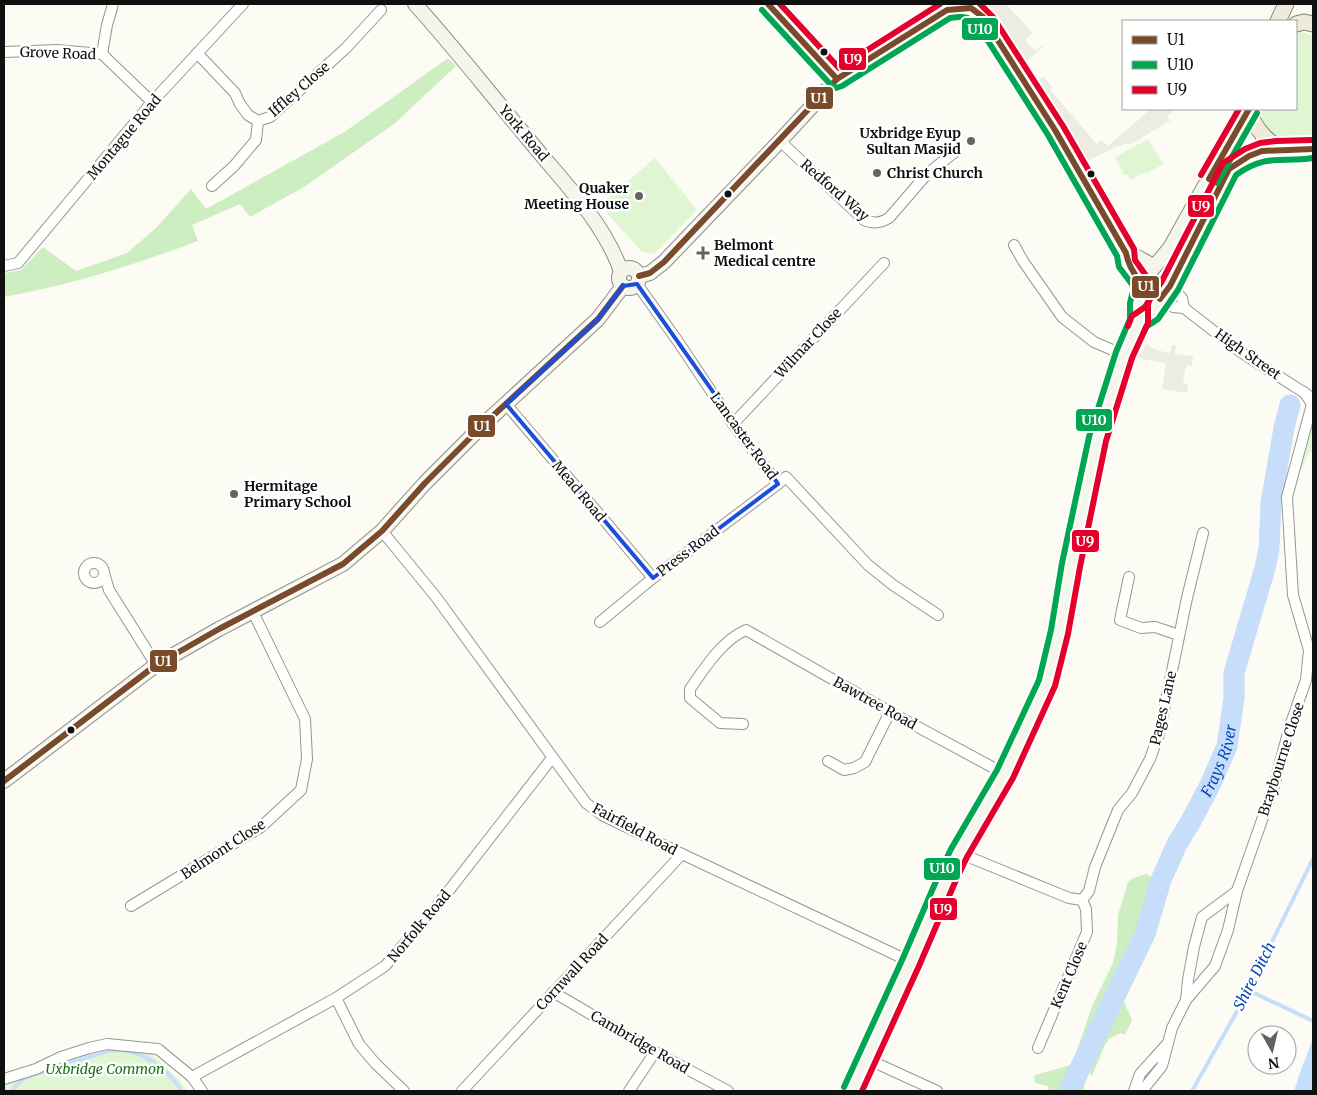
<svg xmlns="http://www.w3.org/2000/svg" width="1317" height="1095" viewBox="0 0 1317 1095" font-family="Merriweather,serif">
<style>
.green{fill:#e0f5d2}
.forest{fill:#cdeec0}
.plaza{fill:#edece0}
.water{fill:#c7defb}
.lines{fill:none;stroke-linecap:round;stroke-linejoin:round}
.stream{stroke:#c7defb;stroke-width:4}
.river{stroke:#c7defb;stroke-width:21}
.street-casing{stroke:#969693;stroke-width:12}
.secondary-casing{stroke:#8d8d8a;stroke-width:16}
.primary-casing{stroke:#848480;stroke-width:17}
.street{stroke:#fffffe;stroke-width:10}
.secondary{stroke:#f4f5eb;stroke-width:14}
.primary{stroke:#eeecd9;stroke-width:15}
.bus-1-casing{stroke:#fff;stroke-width:10}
.bus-2-casing{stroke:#fff;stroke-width:10}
.bus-3-casing{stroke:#fff;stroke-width:10}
.bus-1{stroke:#7a4b2a;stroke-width:6}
.bus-2{stroke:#00a651;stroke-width:6}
.bus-3{stroke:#e4002b;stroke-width:6}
.marked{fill:none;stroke:#1d4ed8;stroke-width:4;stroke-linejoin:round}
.bus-dot{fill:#101010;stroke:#fff;stroke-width:2}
.poi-dot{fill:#636360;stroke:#fff;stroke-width:2}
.labels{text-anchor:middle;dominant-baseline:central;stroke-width:5;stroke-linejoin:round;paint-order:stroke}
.street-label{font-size:14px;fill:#101010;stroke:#fff}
.poi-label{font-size:14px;font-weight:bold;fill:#101010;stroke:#fff;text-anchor:start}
.park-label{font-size:14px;font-style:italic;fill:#187017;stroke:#fff}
.water-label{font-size:15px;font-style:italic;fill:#0947b1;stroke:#fff}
.line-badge{stroke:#fff;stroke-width:2}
.badge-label{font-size:14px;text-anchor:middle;font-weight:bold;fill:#fff}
</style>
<rect width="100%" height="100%" fill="#fcfcf5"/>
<g class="green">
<path d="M1296 32H1301L1313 35V139L1291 145 1269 136 1251 109H1296Z"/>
<path d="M1148 139 1163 164 1146 174 1145 172 1131 180 1128 175H1124L1115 157Z"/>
<path d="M655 158 697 210 654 254 641 251 600 205Z"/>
<path d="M1313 417V453L1310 451 1301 470H1298Z"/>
<path d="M107 1044 152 1054 181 1082 187 1091H4V1087L13 1076Z"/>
</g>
<g class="forest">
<path d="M448 58 456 66 394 124 304 187 250 217 240 204 192 225 198 241C134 265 70 285 4 297V273L21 270 43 247 76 271 127 253 156 228 191 189 206 209 346 131Z"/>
<path d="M1146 874 1151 877 1160 894 1157 907 1142 930 1125 988 1124 1002 1132 1020 1125 1035 1121 1033 1109 1039 1105 1045 1092 1076 1090 1073 1084 1085 1085 1091H1048V1086L1035 1083 1034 1076C1047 1070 1060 1070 1072 1064L1093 1004 1113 963 1117 943 1118 915 1128 882 1133 878Z"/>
</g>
<g class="plaza">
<path d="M950 4H1006L1033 33 1025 40 1035 51 1043 45 1044 46 1026 62 1040 79 1044 77 1049 83 1053 87 1050 90 1097 144 1101 140 1108 146 1151 109H1177L1167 116 1170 121 1129 145 1128 143 1114 148 1078 166 984 17Z"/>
<path d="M1146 344 1156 350 1170 353 1172 345H1176L1175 354 1193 356 1192 366 1186 365 1183 383 1188 384 1187 393 1162 389 1166 363 1138 358Z"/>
</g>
<g class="water">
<path d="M1284 404 1296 407 1289 429 1278 427Z"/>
<path d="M1313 1038V1083L1300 1081 1306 1057Z"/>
</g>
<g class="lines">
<g class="stream">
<path d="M1248 990 1313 1021"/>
<path d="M12 1091C21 1075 43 1072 58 1067 73 1063 95 1054 109 1051 139 1046 167 1068 182 1091"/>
<path d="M1192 1091 1240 1006 1313 859"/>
</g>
<g class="river">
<path id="s1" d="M1069 1091 1145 934 1161 880 1177 844 1191 821 1211 783 1227 746 1234 698V673L1265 568 1269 549 1271 503 1284 428 1290 405"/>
<path d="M1305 1091 1313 1067"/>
</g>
<defs>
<g id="street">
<path d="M4 52 57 50 102 54 152 102"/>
<path d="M197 53 235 93 240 104 248 115 258 121 270 117 346 48 381 10"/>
<path d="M102 54 107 25 113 4"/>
<path d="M780 141 864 220C874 224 880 223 889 218L927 174 956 151"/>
<path d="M212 186 234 166 256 140 258 121"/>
<path d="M1014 245 1023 261 1062 317 1094 342 1124 355"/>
<path d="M4 266 18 263 152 102 243 4"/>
<path d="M637 284 679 343 733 424 778 484 786 477 868 565 893 585 938 615"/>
<path d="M1170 286 1182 298 1184 308"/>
<path d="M1160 299 1173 307 1184 308 1242 353 1308 395"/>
<path d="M506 404 653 578"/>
<path d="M733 424 884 263"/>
<path d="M382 531 436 597 586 803 602 815 682 854 911 962"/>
<circle cx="94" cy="573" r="10"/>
<path d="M104 573 109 590 156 665"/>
<path d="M1129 577 1120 620 1141 628 1155 627 1179 635"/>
<path d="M600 622 653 578 778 484"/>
<path d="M743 724 720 723 690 698V689C704 669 722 640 746 630L890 712 1005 774"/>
<path d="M828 761 844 770 854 768 865 762 890 712"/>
<path d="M959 853 1069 898 1082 900"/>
<path d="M1082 900 1089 891 1095 867 1118 810 1132 793 1150 759 1159 734 1187 598 1203 533"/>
<path d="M131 906 261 827 301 790 307 759 305 719 253 612"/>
<path d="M553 992 655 1052 728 1091"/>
<path d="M336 998 359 1044 375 1063 404 1091"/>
<path d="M1186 1000 1188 980 1194 947 1202 917 1237 891"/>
<path d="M1038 1048 1087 932 1086 909 1082 900"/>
<path d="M867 1059 937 1091"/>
<path d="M192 1077 336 998 385 966 433 911 552 758"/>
<path d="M4 1079 36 1069 61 1057 89 1048 107 1044 158 1049 192 1077 202 1091"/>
<path d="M462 1091 682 854"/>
<path d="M629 1091 655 1052"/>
<path d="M1134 1091 1140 1074 1167 1044"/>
<path d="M1142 1091 1162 1066 1172 1028 1186 1000 1215 966 1228 930 1237 891 1274 786 1289 729 1306 680 1309 650 1293 595 1287 497 1312 404 1304 392"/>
</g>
<g id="secondary">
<path d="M415 4C453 46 488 91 525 135 559 178 602 218 621 271"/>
<path d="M1126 253C1137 255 1145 263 1155 266"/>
<circle cx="629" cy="278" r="10"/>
<path d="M639 276 650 273 664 262 780 141 837 79 947 10C961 7 973 5 983 17L1055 130 1126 253C1128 273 1145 287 1160 299"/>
<path d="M1139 321 1151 313 1170 286 1229 169C1248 154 1260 150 1284 150"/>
<path d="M4 781 156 665 219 629 343 564 382 531 425 483 484 424 598 319 623 286"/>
<path d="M852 1091 911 962 948 876 959 853 1005 774 1047 683 1060 632 1071 565 1091 469 1098 439 1124 355 1139 321V304L1143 285 1149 273 1170 248 1227 146 1249 110"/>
</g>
<g id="primary">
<path d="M1278 21 1286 4"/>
<path d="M1296 24 1304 22 1313 24"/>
<path d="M1249 109C1252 125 1268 145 1285 150 1294 152 1304 151 1313 149"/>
</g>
</defs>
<use href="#street" class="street-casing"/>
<use href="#secondary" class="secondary-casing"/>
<use href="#primary" class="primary-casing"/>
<use href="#street" class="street"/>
<use href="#secondary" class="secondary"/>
<use href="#primary" class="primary"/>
<defs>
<g id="bus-1">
<path d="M768 4 837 79"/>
<path d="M1209 179 1249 109"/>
<path d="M639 276 650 273 664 262 837 79 947 10 971 8 983 17 1055 130 1126 253C1130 274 1144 286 1160 299L1170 286 1229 169 1249 156 1262 151 1313 149"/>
<path d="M4 781 156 665 219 629 343 564 382 531 425 483 484 424 598 319 623 286"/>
</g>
<g id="bus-2">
<path d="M762 10 831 85 836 88 842 86 950 18C964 16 970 16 979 27L1048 135 1117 256 1119 267 1134 287 1130 303V319L1116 352 1089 437 1062 563 1051 630 1039 680 997 770 951 849 940 872 903 958 844 1087"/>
<path d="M1217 183 1257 113"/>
<path d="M1144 332 1146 327 1158 319 1178 290 1236 175C1266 153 1281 163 1313 158"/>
</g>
<g id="bus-3">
<path d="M780 4 839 68 940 4"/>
<path d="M1201 175 1239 109"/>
<path d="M1128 326 1132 316 1145 307 1162 281 1223 163 1245 149 1260 143 1276 141 1312 140"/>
<path d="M862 1091 919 966 956 880 967 857 1013 778 1055 686 1068 634 1080 567 1106 441 1132 358 1148 323V305L1152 284 1135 260 1134 249 1063 126 993 17 980 4"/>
</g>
</defs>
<use href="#bus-1" class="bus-1-casing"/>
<use href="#bus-2" class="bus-2-casing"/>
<use href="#bus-3" class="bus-3-casing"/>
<use href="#bus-1" class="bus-1"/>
<use href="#bus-2" class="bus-2"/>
<use href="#bus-3" class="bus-3"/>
</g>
<path class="marked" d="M637 284 778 484 653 578 506 404 598 319 623 286Z"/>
<g class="bus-dot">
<circle cx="824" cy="52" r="4.5"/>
<circle cx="1091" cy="174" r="4.5"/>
<circle cx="728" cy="194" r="4.5"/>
<circle cx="71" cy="730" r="4.5"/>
</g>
<g class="poi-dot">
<circle cx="971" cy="141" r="5"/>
<circle cx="877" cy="173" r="5"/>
<circle cx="639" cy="196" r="5"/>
<path d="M700.5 245.5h5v5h5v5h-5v5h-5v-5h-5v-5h5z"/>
<circle cx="234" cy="494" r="5"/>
</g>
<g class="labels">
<g class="street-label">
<text transform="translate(58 53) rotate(2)">Grove Road</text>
<text transform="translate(299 89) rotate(-41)">Iffley Close</text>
<text transform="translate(524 133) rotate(50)">York Road</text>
<text transform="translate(124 137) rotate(-50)">Montague Road</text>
<text transform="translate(835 190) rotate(41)">Redford Way</text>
<text transform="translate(808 343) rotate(-47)">Wilmar Close</text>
<text transform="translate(1248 354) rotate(35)">High Street</text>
<text transform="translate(744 436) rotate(54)">Lancaster Road</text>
<text transform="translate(579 491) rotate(50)">Mead Road</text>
<text transform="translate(688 551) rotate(-37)">Press Road</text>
<text transform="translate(875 703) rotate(29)">Bawtree Road</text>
<text transform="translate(1163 708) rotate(-77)">Pages Lane</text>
<text transform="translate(1281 759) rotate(-72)">Braybourne Close</text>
<text transform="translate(635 829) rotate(28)">Fairfield Road</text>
<text transform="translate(223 849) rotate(-33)">Belmont Close</text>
<text transform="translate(419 926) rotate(-50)">Norfolk Road</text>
<text transform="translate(572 972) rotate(-47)">Cornwall Road</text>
<text transform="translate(1069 975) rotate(-67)">Kent Close</text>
<text transform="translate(640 1042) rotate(30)">Cambridge Road</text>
</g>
<g class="poi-label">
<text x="961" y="133" text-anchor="end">Uxbridge Eyup<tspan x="961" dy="16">Sultan Masjid</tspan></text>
<text x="887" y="173">Christ Church</text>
<text x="629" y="188" text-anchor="end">Quaker<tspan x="629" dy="16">Meeting House</tspan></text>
<text x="714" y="245">Belmont<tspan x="714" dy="16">Medical centre</tspan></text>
<text x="244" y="486">Hermitage<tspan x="244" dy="16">Primary School</tspan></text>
</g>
<g class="park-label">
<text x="105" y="1069">Uxbridge Common</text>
</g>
<g class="water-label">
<text stroke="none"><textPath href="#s1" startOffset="364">Frays River</textPath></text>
<text transform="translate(1254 976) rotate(-63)">Shire Ditch</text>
</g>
</g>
<g class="line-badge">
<rect x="961" y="17" width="38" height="24" rx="5" fill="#00a651"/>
<rect x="838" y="47" width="29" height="24" rx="5" fill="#e4002b"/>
<rect x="805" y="86" width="29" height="24" rx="5" fill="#7a4b2a"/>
<rect x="1187" y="194" width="28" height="24" rx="5" fill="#e4002b"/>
<rect x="1131" y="275" width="29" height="24" rx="5" fill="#7a4b2a"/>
<rect x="1075" y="408" width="38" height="24" rx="5" fill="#00a651"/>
<rect x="467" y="414" width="29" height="24" rx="5" fill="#7a4b2a"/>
<rect x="1071" y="529" width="29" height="24" rx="5" fill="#e4002b"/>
<rect x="149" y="649" width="29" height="24" rx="5" fill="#7a4b2a"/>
<rect x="923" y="857" width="38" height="24" rx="5" fill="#00a651"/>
<rect x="929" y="897" width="29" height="24" rx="5" fill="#e4002b"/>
</g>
<g class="badge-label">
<text x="980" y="34">U10</text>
<text x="853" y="64">U9</text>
<text x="819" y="103">U1</text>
<text x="1201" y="211">U9</text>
<text x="1146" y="291">U1</text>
<text x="1094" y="425">U10</text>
<text x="482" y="431">U1</text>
<text x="1085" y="546">U9</text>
<text x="163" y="666">U1</text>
<text x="942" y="873">U10</text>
<text x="943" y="914">U9</text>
</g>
<rect width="1317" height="1095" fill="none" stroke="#101010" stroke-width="10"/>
<rect x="1122" y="20" width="175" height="90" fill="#ffffff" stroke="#9f9f9f"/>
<rect x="1132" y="36" width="25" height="8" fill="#7a4b2a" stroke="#9f9f9f"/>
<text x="1167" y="45" font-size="15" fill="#101010">U1</text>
<rect x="1132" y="61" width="25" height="8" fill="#00a651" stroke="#9f9f9f"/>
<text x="1167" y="70" font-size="15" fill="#101010">U10</text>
<rect x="1132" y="86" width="25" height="8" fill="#e4002b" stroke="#9f9f9f"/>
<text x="1167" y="95" font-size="15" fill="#101010">U9</text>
<g transform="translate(1272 1050) rotate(172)"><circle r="24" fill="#ffffff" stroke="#9f9f9f"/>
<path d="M0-4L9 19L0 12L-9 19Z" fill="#636360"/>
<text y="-8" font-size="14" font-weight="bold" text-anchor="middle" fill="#101010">N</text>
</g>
</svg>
